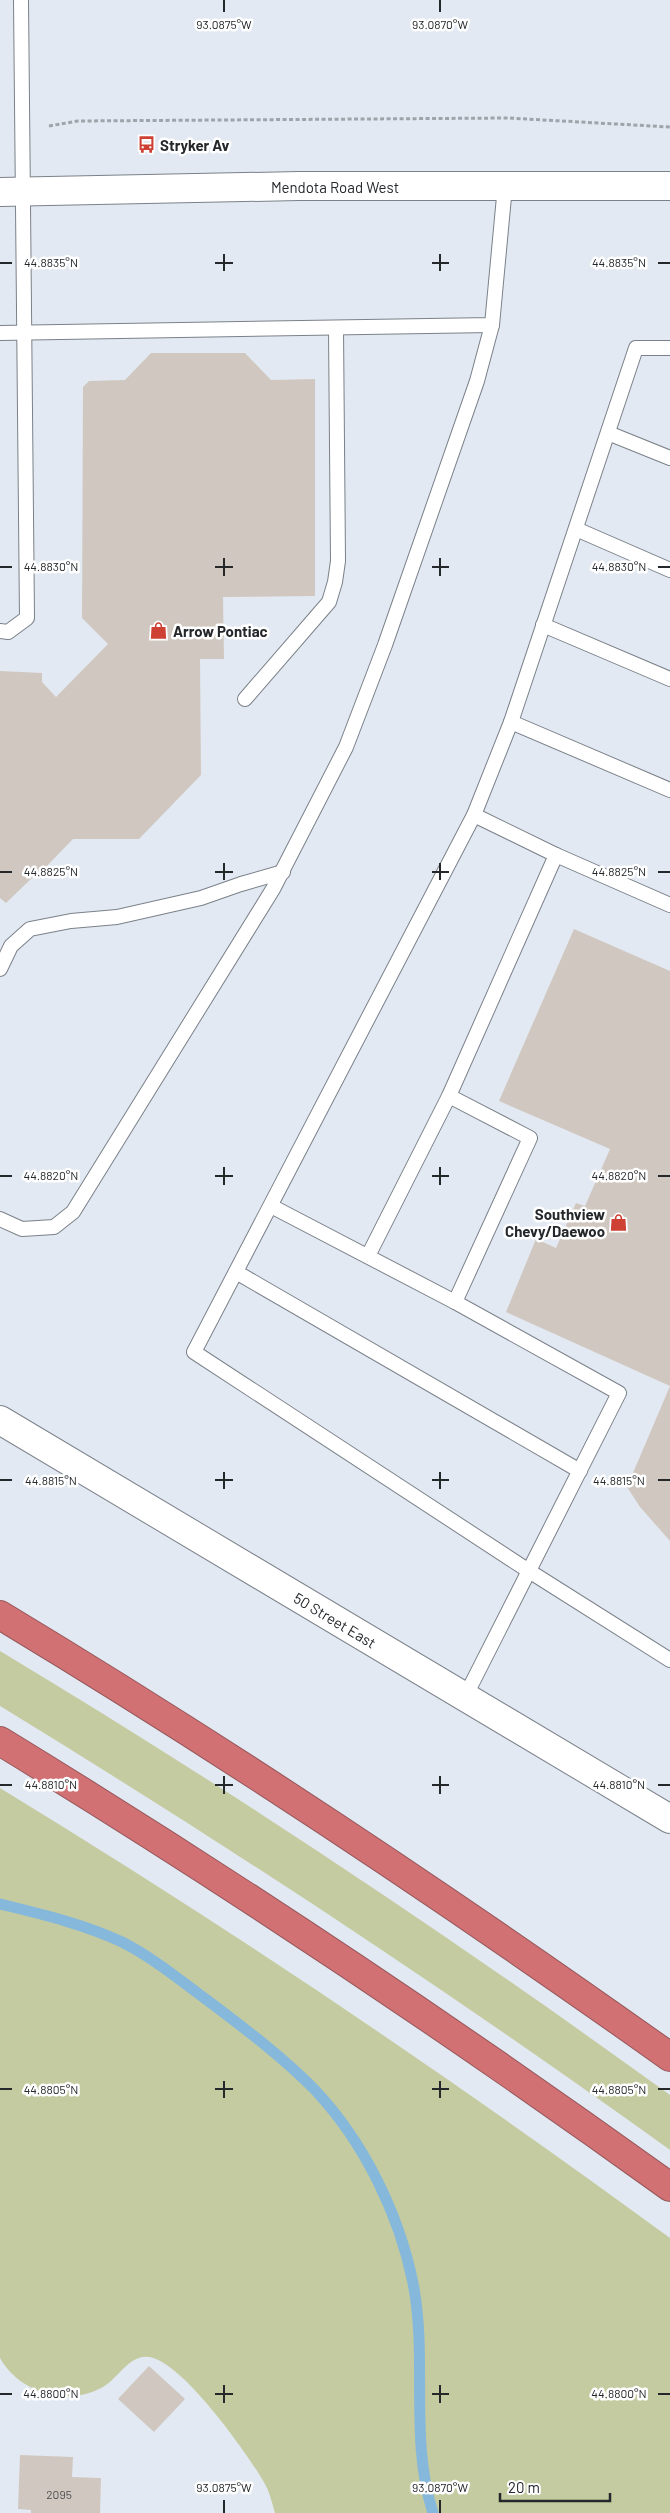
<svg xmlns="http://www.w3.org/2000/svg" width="670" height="2513" viewBox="0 0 670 2513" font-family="Barlow,sans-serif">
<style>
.green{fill:#c5cba0}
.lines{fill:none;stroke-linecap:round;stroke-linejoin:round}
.stream{stroke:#86b8db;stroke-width:11}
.building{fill:#d0c8c0}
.service-casing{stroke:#7b8189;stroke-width:16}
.tertiary-casing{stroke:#7b8189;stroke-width:30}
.motorway-casing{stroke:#95575a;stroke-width:30}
.path{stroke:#9ea4aa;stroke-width:3;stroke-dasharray:4 2.5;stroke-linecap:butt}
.service{stroke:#fff;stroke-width:14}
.tertiary{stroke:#fff;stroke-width:28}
.motorway{stroke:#d17174;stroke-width:28}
.ticks{fill:none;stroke:#25282b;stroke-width:2}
.labels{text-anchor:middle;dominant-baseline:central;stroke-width:5;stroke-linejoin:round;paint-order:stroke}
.number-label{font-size:12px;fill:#505050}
.poi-label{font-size:15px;font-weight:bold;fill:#25282b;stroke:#fff;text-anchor:start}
.street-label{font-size:15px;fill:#25282b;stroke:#fff}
.ticks-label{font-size:12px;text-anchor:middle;fill:#25282b;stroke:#fff;stroke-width:5;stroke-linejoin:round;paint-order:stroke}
</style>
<rect width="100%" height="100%" fill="#e2e9f2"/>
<g class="green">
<path d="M0 1651C230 1789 453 1938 670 2095V2150C452 1993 229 1846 0 1706Z"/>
<path d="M0 1788C230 1928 453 2079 670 2238V2513H275C272 2503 270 2493 265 2484 248 2454 182 2361 149 2357 131 2354 119 2376 106 2385 71 2408 20 2394 0 2358Z"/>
</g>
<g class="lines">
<path class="stream" d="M0 1904C41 1914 84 1924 122 1942 152 1957 180 1980 207 2000 244 2028 283 2057 315 2090 364 2142 399 2214 413 2283 428 2359 409 2439 433 2513"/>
</g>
<g class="building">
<path d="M151 353H245L271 380 315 379V596L223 597 224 659H200L201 775 139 839H73L43 870V877L32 878 6 903 0 898V671L42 673V682L56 697 108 644 82 618 83 387 89 381 125 380Z"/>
<path d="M574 929 670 971V1541L640 1507 627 1487 670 1386 506 1312 536 1239 556 1248 576 1203 585 1206 610 1149 499 1101Z"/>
<path d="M149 2366 185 2399 154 2432 118 2399Z"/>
<path d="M20 2455 73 2457 72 2477 101 2478 100 2513H31V2510L18 2509Z"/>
</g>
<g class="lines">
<defs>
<g id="service">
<path d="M0 333 492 325 505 186"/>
<path d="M608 433 670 458"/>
<path d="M576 529 670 570"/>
<path d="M543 625 670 679"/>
<path d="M0 631 8 632 27 618 21 0"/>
<path d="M245 699 329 602 335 582 338 561 336 328"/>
<path d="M511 722 670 790"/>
<path d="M474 815 194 1352 529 1571 670 1660"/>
<path d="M556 855 474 815 511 722 636 348H670"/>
<path d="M0 969 11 946 30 929 71 921 117 917 201 898 241 884 283 872"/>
<path d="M271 1206 455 1302"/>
<path d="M0 1219 22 1229 54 1227 73 1212 273 889 346 747 385 645 477 381 492 325"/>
<path d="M368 1256 449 1096"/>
<path d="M236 1272 580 1471"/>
<path d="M465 1697 619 1393 455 1302 530 1138 449 1096 556 855 670 905"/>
</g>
<g id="tertiary">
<path d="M0 192 299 186H670"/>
<path d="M0 1420 670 1819"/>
</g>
<g id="motorway">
<path d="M0 1615C229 1753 452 1902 670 2057"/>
<path d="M0 1741C229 1881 452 2030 670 2187"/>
</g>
</defs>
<use href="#service" class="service-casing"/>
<use href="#tertiary" class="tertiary-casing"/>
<use href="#motorway" class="motorway-casing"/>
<path class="path" d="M49 126 78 121 508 118 670 127"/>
<use href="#service" class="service"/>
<use href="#tertiary" class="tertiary"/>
<use href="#motorway" class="motorway"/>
</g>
<path class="ticks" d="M224 0V12M440 0V12M224 254V271M440 254V271M0 263H12M215 263H233M432 263H449M658 263H670M224 558V576M440 558V576M0 567H12M215 567H233M432 567H449M658 567H670M224 863V880M440 863V880M0 872H12M215 872H233M432 872H449M658 872H670M224 1167V1185M440 1167V1185M0 1176H12M215 1176H233M432 1176H449M658 1176H670M224 1472V1489M440 1472V1489M0 1480H12M215 1480H233M432 1480H449M658 1480H670M224 1776V1794M440 1776V1794M0 1785H12M215 1785H233M432 1785H449M658 1785H670M224 2081V2098M440 2081V2098M0 2089H12M215 2089H233M432 2089H449M658 2089H670M224 2385V2403M440 2385V2403M0 2394H12M215 2394H233M432 2394H449M658 2394H670M224 2500V2513M440 2500V2513"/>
<defs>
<symbol id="bus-bare" viewBox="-9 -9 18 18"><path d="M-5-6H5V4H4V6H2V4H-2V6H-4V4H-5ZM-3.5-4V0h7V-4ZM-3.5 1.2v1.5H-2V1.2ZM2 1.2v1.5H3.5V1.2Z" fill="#cd4033" stroke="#fff" stroke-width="2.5" paint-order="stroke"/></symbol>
<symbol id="shop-bare" viewBox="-9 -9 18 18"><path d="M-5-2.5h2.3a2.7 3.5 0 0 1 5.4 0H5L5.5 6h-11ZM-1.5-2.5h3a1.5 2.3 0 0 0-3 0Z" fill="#cd4033" stroke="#fff" stroke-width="2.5" paint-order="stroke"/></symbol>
</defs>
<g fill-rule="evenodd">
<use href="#bus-bare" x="134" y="132" width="25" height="25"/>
<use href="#shop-bare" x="146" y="618" width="25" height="25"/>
<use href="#shop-bare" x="606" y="1210" width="25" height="25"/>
</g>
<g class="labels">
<g class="number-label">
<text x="59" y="2494">2095</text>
</g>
<g class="poi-label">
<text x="160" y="145">Stryker Av</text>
<text x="173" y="631">Arrow Pontiac</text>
<text x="605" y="1214" text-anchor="end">Southview<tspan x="605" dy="17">Chevy/Daewoo</tspan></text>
</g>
<g class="street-label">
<text x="335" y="187">Mendota Road West</text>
<text transform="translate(335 1620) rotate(31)">50 Street East</text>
</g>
</g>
<g class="ticks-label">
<text x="224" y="29">93.0875°W</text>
<text x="440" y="29">93.0870°W</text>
<text x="51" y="267">44.8835°N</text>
<text x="619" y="267">44.8835°N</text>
<text x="51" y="571">44.8830°N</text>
<text x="619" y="571">44.8830°N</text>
<text x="51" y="876">44.8825°N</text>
<text x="619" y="876">44.8825°N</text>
<text x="51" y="1180">44.8820°N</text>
<text x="619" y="1180">44.8820°N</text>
<text x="51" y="1485">44.8815°N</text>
<text x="619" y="1485">44.8815°N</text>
<text x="51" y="1789">44.8810°N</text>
<text x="619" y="1789">44.8810°N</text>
<text x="51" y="2094">44.8805°N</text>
<text x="619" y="2094">44.8805°N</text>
<text x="51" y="2398">44.8800°N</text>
<text x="619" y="2398">44.8800°N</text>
<text x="224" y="2492">93.0875°W</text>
<text x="440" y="2492">93.0870°W</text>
</g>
<path d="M500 2493v8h110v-8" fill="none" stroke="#25282b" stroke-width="2.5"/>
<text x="508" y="2493" font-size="15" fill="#25282b" stroke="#ffffff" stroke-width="4" paint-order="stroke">20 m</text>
</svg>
